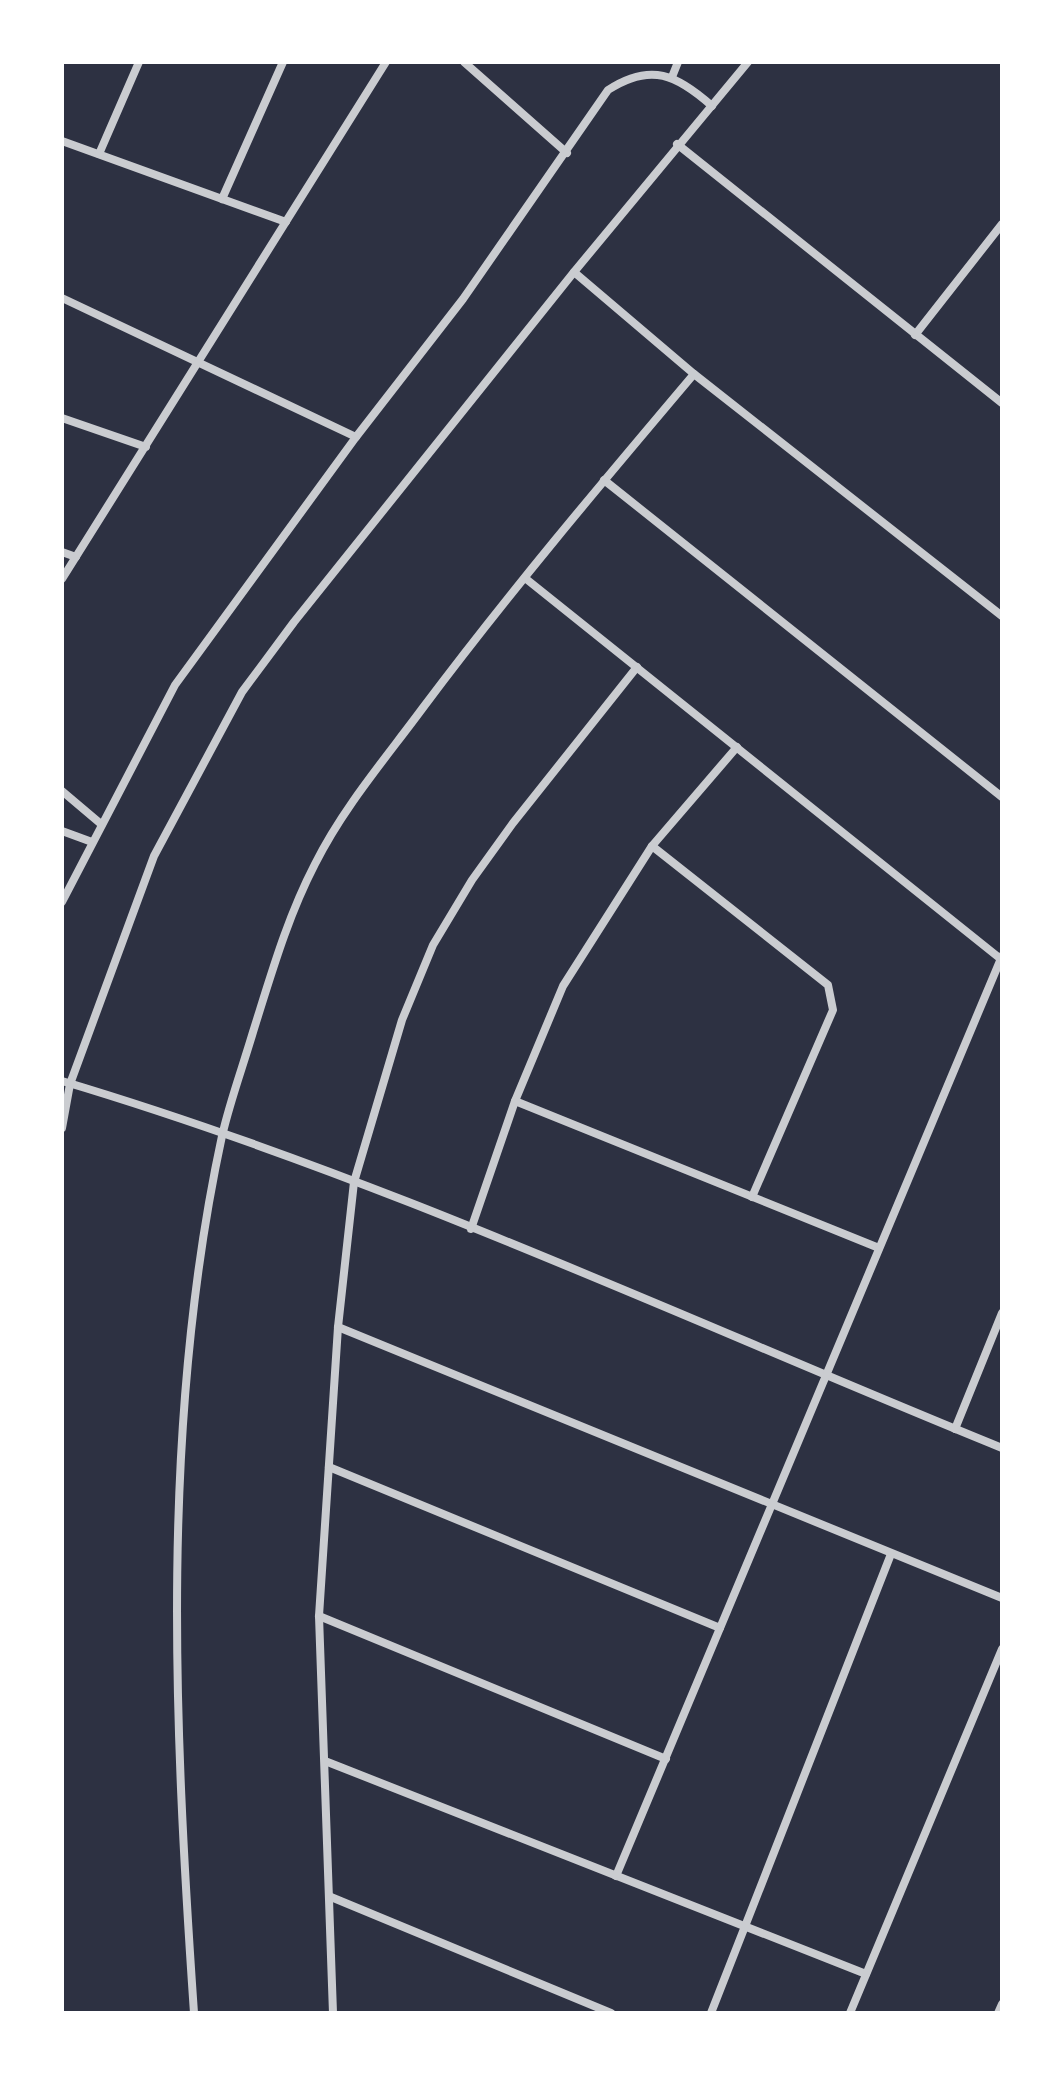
<svg xmlns="http://www.w3.org/2000/svg" width="1064" height="2075" viewBox="0 0 1064 2075" font-family="'PT Sans',sans-serif">
<style>
.lines{fill:none;stroke-linecap:round;stroke-linejoin:round}
.minor{stroke:#caccd0;stroke-width:8}
</style>
<rect width="100%" height="100%" fill="#2d3142"/>
<g class="lines">
<g class="minor">
<path d="M464 62 567 153"/>
<path d="M672 77 678 62"/>
<path d="M62 141 286 222"/>
<path d="M677 144 1002 403"/>
<path d="M99 154 139 62"/>
<path d="M222 199 283 62"/>
<path d="M574 272 694 374 1002 616"/>
<path d="M62 298 356 437"/>
<path d="M915 335 1002 224"/>
<path d="M62 418 146 447"/>
<path d="M604 480 1002 797"/>
<path d="M62 552 76 557"/>
<path d="M525 578 1002 960"/>
<path d="M62 579 386 62"/>
<path d="M62 791 101 824"/>
<path d="M62 831 92 842"/>
<path d="M652 846 828 985 833 1010 752 1197"/>
<path d="M62 902 175 685 356 437 463 299 608 90C651 62 677 75 712 106"/>
<path d="M62 1081C384 1177 691 1322 1002 1448"/>
<path d="M515 1101 879 1248"/>
<path d="M62 1128 70 1084 154 856 242 692 294 622 574 272 748 62"/>
<path d="M471 1229 515 1101 563 986 652 846 737 747"/>
<path d="M338 1327 1002 1598"/>
<path d="M955 1429 1002 1313"/>
<path d="M329 1467 720 1628"/>
<path d="M319 1616 666 1759"/>
<path d="M325 1761 866 1974"/>
<path d="M616 1876 1002 956"/>
<path d="M331 1897 611 2013"/>
<path d="M194 2013C174 1722 160 1423 222 1136 230 1101 243 1066 253 1032 271 975 287 918 315 864 343 808 385 759 422 709 508 594 601 484 694 374"/>
<path d="M333 2013 319 1616 338 1327 354 1182 402 1020 433 945 472 880 513 823 637 667"/>
<path d="M711 2013 891 1554"/>
<path d="M850 2013 1002 1649"/>
<path d="M998 2013 1002 2004"/>
</g>
</g>
<rect width="1064" height="2075" fill="none" stroke="#ffffff" stroke-width="128"/>
</svg>
